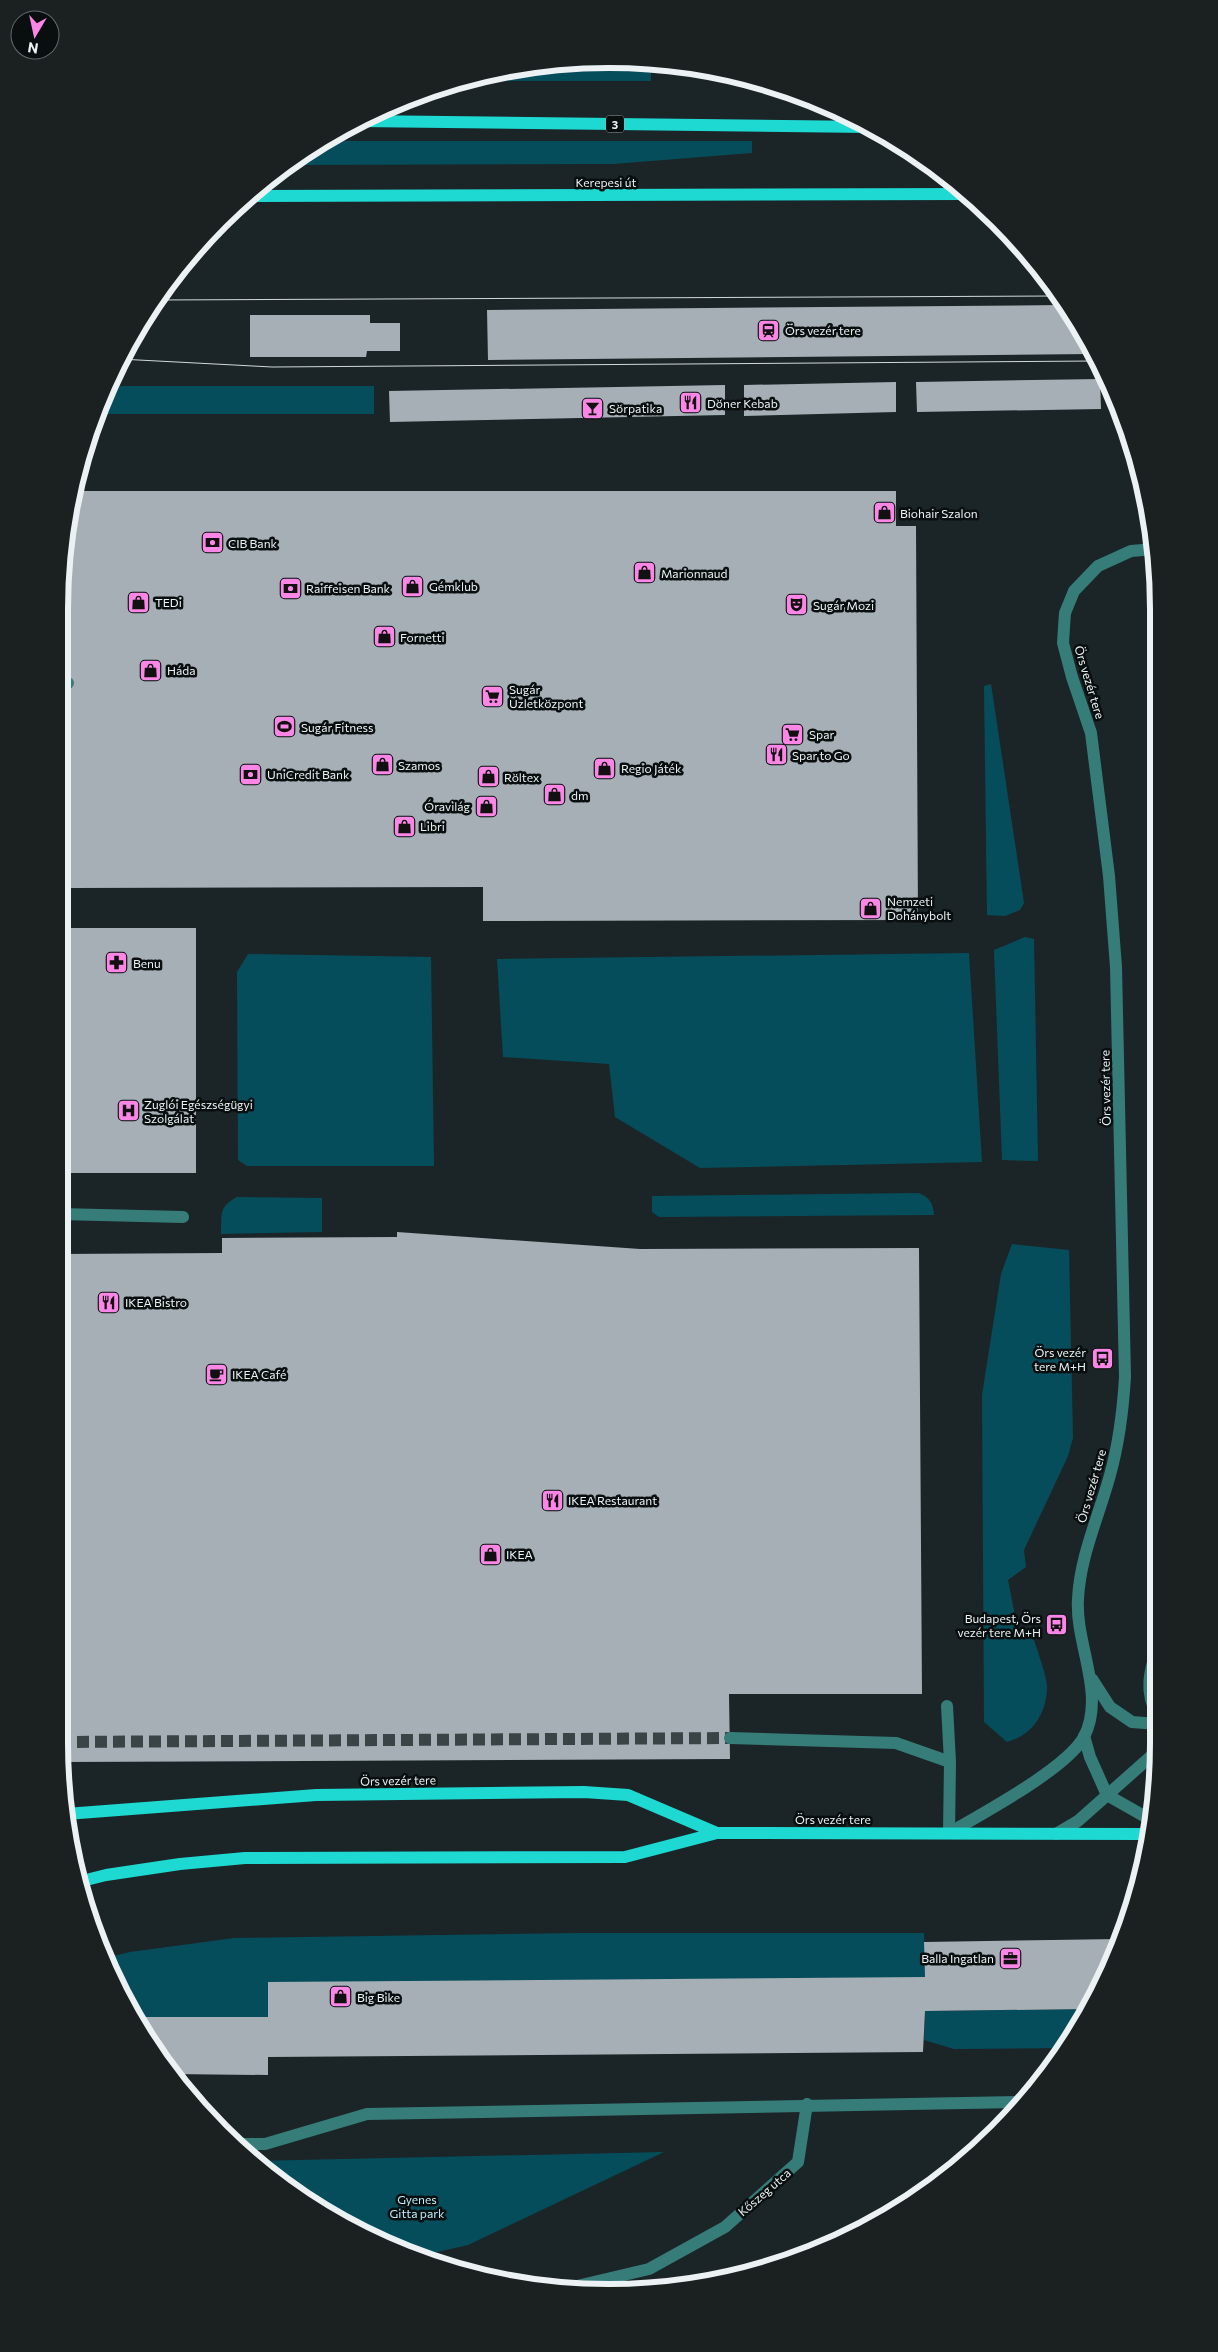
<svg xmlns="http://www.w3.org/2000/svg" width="1218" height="2352" viewBox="0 0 1218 2352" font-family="Commissioner,sans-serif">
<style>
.green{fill:#064d5b}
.building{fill:#a6afb6}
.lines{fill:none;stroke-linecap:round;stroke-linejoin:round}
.minor-tunnel{stroke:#3a4447;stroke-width:12;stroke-dasharray:12 6;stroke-linecap:butt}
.minor{stroke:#367d7a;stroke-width:12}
.major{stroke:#1ed8d2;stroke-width:12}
.tram{stroke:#d1d8da;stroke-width:1}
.labels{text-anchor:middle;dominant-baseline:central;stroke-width:5;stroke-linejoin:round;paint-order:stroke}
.shield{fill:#090e0f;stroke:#a8aeaf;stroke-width:1}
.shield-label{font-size:11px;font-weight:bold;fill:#ecf2f4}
.street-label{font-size:12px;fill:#ecf2f4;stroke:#090e0f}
.poi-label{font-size:12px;fill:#ecf2f4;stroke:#090e0f;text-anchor:start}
.park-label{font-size:12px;fill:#bfeefa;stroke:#090e0f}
.rim{fill:none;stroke:#ecf2f4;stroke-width:6}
</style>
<rect width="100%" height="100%" fill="#1b2528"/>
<g class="green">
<path d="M638 60 651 72V81H462L537 63Z"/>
<path d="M322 141H752V153L613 164 288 165Z"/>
<path d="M108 386H374V414H97Z"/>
<path d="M991 684 1024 903 1020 910 1005 916 987 915 984 686Z"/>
<path d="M1025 937 1034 939 1038 1161 1002 1160 994 950Z"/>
<path d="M969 953 982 1162 700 1168 615 1117 609 1064 503 1057 497 959Z"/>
<path d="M248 954 431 957 434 1166H247L238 1160 237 972Z"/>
<path d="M919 1193C930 1198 933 1203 934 1215L659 1217 652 1212V1196Z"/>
<path d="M237 1197 322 1198V1232L221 1234C222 1215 218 1207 237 1197Z"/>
<path d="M1012 1244 1069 1250 1073 1438 1068 1456 1024 1550 1026 1567 1008 1580 1019 1636 1032 1633C1035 1645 1048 1678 1047 1688 1046 1715 1032 1735 1007 1742L984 1722 982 1395 1001 1274Z"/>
<path d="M582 1933H924L925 1977 268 2017H132L105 1958 130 1952 234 1938Z"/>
<path d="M1089 2009 1067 2048 954 2049 924 2040 925 2011Z"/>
<path d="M664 2152 468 2245 416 2257 398 2251 304 2201 251 2161Z"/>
</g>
<g class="building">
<path d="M1063 305 1092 354 488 360 487 310Z"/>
<path d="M250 315H370V323H400V351H367L366 357H250Z"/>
<path d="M1100 379 1101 409 917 412 916 382Z"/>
<path d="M896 382V412L744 416V385Z"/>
<path d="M725 385V415L390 422 389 391Z"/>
<path d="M1111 387 1117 399 1119 405 1112 406Z"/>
<path d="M73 491H896V526H916L918 920 483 921V887L69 888 68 524Z"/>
<path d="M60 928H196V1173H59Z"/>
<path d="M397 1232 640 1249 919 1248 922 1694H729L730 1759 61 1762 59 1743V1254L222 1253V1238L397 1237Z"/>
<path d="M1120 1939 1103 1986 1089 2009 925 2011 923 2052 268 2057V2075L170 2074 132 2017H268V1982L925 1977 924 1942Z"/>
</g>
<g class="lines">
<path class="minor-tunnel" d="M59 1742 730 1738"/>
<g class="minor">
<path d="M60 683H68"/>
<path d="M59 1214 183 1217"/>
<path d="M1158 1647C1149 1671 1144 1693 1158 1716"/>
<path d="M1092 1679 1110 1707 1132 1722 1158 1724"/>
<path d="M947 1706 950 1762 949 1833"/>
<path d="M1084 1736 1090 1757 1107 1795 1151 1820"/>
<path d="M730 1738 896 1743 950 1762"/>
<path d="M949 1833C983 1813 1066 1769 1084 1737 1106 1694 1075 1644 1078 1599 1080 1556 1099 1516 1110 1475 1119 1443 1123 1410 1125 1377L1116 967 1109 876 1091 733 1072 677 1063 643 1064 627 1065 613 1074 591 1098 566 1131 551 1155 549"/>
<path d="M1056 1834 1078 1821 1158 1750"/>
<path d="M234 2144H265L367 2114 1023 2102"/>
<path d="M560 2290 649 2269 725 2227 798 2162 807 2104"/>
</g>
<g class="major">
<path d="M359 121 870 127"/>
<path d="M246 196 966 194"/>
<path d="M66 1814 316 1795 584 1792 628 1795 717 1833"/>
<path d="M78 1882 106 1875 180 1864 245 1858 625 1857 717 1833 1149 1834"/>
</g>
<g class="tram">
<path d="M156 300 1058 296"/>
<path d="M119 359 272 367 1096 361"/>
</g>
</g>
<defs>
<symbol id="station-square" viewBox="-11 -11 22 22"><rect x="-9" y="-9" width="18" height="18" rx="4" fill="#fb86e5" stroke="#090e0f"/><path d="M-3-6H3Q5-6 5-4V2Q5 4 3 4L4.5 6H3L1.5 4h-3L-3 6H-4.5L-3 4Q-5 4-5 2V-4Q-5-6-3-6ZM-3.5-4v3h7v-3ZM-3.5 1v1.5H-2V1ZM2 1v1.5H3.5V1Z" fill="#111"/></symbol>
<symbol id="restaurant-square" viewBox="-11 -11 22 22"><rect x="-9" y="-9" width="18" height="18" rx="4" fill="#fb86e5" stroke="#090e0f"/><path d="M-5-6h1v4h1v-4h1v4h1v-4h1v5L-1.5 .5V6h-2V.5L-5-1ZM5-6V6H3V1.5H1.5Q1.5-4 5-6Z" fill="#111"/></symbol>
<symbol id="bar-square" viewBox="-11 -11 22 22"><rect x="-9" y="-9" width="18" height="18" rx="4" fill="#fb86e5" stroke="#090e0f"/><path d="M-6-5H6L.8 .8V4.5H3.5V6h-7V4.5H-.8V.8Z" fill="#111"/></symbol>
<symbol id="shop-square" viewBox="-11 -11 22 22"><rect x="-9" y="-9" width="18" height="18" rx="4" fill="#fb86e5" stroke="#090e0f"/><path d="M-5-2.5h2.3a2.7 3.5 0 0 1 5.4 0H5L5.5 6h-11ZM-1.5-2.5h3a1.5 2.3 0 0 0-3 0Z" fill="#111"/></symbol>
<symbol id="bank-square" viewBox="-11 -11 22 22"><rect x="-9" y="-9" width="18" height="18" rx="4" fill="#fb86e5" stroke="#090e0f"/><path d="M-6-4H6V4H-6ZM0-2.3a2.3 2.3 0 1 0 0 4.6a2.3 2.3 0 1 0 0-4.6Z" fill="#111"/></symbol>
<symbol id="theatre-square" viewBox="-11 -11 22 22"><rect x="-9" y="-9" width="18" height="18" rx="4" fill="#fb86e5" stroke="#090e0f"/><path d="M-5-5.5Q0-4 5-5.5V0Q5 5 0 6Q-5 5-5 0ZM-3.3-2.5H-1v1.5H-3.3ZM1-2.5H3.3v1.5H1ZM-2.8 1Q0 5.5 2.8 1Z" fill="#111"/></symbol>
<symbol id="supermarket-square" viewBox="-11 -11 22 22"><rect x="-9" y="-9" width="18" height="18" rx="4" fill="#fb86e5" stroke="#090e0f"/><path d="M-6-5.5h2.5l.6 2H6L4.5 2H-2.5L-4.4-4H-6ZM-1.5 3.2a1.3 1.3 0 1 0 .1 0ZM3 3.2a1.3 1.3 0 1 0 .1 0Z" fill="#111"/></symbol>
<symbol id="stadium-square" viewBox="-11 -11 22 22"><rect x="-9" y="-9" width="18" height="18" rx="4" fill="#fb86e5" stroke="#090e0f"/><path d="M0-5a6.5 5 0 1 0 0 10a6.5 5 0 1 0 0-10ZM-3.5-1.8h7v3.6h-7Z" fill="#111"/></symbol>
<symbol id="pharmacy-square" viewBox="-11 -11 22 22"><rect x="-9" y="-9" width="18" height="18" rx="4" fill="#fb86e5" stroke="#090e0f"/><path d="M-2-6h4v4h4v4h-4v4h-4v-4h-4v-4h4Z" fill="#111"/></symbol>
<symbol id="hospital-square" viewBox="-11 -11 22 22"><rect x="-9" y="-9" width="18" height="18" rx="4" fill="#fb86e5" stroke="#090e0f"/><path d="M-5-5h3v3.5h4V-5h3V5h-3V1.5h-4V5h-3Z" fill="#111"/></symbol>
<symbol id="bus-square" viewBox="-11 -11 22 22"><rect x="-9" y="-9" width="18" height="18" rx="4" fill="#fb86e5" stroke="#090e0f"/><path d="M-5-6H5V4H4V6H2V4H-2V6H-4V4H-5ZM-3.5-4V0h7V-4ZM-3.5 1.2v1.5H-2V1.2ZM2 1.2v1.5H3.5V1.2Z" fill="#111"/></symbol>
<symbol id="cafe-square" viewBox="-11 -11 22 22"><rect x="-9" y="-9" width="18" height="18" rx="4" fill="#fb86e5" stroke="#090e0f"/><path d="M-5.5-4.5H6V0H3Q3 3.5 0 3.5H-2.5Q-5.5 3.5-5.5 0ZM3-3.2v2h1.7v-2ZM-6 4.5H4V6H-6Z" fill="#111"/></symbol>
<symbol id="office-square" viewBox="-11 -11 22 22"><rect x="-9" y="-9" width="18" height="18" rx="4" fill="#fb86e5" stroke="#090e0f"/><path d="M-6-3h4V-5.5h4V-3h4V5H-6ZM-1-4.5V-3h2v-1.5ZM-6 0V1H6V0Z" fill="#111"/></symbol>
</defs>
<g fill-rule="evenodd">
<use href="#station-square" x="756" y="318" width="25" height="25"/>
<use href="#restaurant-square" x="678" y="390" width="25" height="25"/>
<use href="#bar-square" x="580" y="396" width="25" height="25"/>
<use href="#shop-square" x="872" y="500" width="25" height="25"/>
<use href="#bank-square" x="200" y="530" width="25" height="25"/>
<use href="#shop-square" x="632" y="560" width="25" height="25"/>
<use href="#shop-square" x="400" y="574" width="25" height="25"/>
<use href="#bank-square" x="278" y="576" width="25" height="25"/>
<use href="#shop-square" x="126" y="590" width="25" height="25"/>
<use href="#theatre-square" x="784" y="592" width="25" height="25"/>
<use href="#shop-square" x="372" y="624" width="25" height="25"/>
<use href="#shop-square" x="138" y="658" width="25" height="25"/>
<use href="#supermarket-square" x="480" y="684" width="25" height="25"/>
<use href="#stadium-square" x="272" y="714" width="25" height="25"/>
<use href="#supermarket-square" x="780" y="722" width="25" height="25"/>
<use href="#restaurant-square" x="764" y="742" width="25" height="25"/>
<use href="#shop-square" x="370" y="752" width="25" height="25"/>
<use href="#shop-square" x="592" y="756" width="25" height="25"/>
<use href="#bank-square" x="238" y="762" width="25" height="25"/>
<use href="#shop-square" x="476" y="764" width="25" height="25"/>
<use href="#shop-square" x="542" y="782" width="25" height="25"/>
<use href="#shop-square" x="474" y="794" width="25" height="25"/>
<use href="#shop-square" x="392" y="814" width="25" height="25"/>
<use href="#shop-square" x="858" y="896" width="25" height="25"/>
<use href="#pharmacy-square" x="104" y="950" width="25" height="25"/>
<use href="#hospital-square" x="116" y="1098" width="25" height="25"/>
<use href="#restaurant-square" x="96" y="1290" width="25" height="25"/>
<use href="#bus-square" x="1090" y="1346" width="25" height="25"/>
<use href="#cafe-square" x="204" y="1362" width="25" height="25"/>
<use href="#restaurant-square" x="540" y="1488" width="25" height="25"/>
<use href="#shop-square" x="478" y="1542" width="25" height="25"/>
<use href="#bus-square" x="1044" y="1612" width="25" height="25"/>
<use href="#office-square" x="998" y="1946" width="25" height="25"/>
<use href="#shop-square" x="328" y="1984" width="25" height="25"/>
</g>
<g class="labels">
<rect class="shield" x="606" y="115.5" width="18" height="17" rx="4"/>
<g class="shield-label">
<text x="615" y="124">3</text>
</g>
<g class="street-label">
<text x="606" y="182">Kerepesi út</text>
<text transform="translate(1090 682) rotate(73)">Örs vezér tere</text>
<text transform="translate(1105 1088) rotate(-91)">Örs vezér tere</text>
<text transform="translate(1091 1486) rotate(-74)">Örs vezér tere</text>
<text transform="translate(398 1780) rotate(-1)">Örs vezér tere</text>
<text x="833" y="1819">Örs vezér tere</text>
<text transform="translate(764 2192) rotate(-41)">Kőszeg utca</text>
</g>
<g class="poi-label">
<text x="785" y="330">Örs vezér tere</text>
<text x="707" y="403">Döner Kebab</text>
<text x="609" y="408">Sörpatika</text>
<text x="900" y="513">Biohair Szalon</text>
<text x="228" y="543">CIB Bank</text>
<text x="661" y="573">Marionnaud</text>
<text x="429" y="586">Gémklub</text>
<text x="306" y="588">Raiffeisen Bank</text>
<text x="155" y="602">TEDi</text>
<text x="813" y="605">Sugár Mozi</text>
<text x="400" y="637">Fornetti</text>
<text x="167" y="670">Háda</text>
<text x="509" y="689">Sugár<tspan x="509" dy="14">Üzletközpont</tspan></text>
<text x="301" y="727">Sugár Fitness</text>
<text x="809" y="734">Spar</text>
<text x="792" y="755">Spar to Go</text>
<text x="398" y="765">Szamos</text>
<text x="621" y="768">Regio Játék</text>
<text x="267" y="774">UniCredit Bank</text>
<text x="504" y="777">Röltex</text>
<text x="571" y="795">dm</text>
<text x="470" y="806" text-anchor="end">Óravilág</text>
<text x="420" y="826">Libri</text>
<text x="887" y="901">Nemzeti<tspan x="887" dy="14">Dohánybolt</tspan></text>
<text x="133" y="963">Benu</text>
<text x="144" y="1104">Zuglói Egészségügyi<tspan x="144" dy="14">Szolgálat</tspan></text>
<text x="125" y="1302">IKEA Bistro</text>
<text x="1086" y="1352" text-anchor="end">Örs vezér<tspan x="1086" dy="14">tere M+H</tspan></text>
<text x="232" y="1374">IKEA Café</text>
<text x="568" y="1500">IKEA Restaurant</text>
<text x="506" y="1554">IKEA</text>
<text x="1041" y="1618" text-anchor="end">Budapest, Örs<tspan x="1041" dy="14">vezér tere M+H</tspan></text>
<text x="994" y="1958" text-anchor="end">Balla Ingatlan</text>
<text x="357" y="1997">Big Bike</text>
</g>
<g class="park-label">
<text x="417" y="2199">Gyenes<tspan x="417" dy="14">Gitta park</tspan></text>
</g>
</g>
<path d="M0 0H1218V2352H0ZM609 68H609A541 541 0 0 1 1150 609V1743A541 541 0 0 1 609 2284H609A541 541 0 0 1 68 1743V609A541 541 0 0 1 609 68Z" fill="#1b2021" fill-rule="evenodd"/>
<path class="rim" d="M609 68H609A541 541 0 0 1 1150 609V1743A541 541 0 0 1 609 2284H609A541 541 0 0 1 68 1743V609A541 541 0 0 1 609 68Z"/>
<g transform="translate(35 35) rotate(189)"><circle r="24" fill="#090e0f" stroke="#64696b"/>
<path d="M0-4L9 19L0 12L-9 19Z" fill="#fb86e5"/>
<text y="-8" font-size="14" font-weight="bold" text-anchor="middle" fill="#ecf2f4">N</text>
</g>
</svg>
